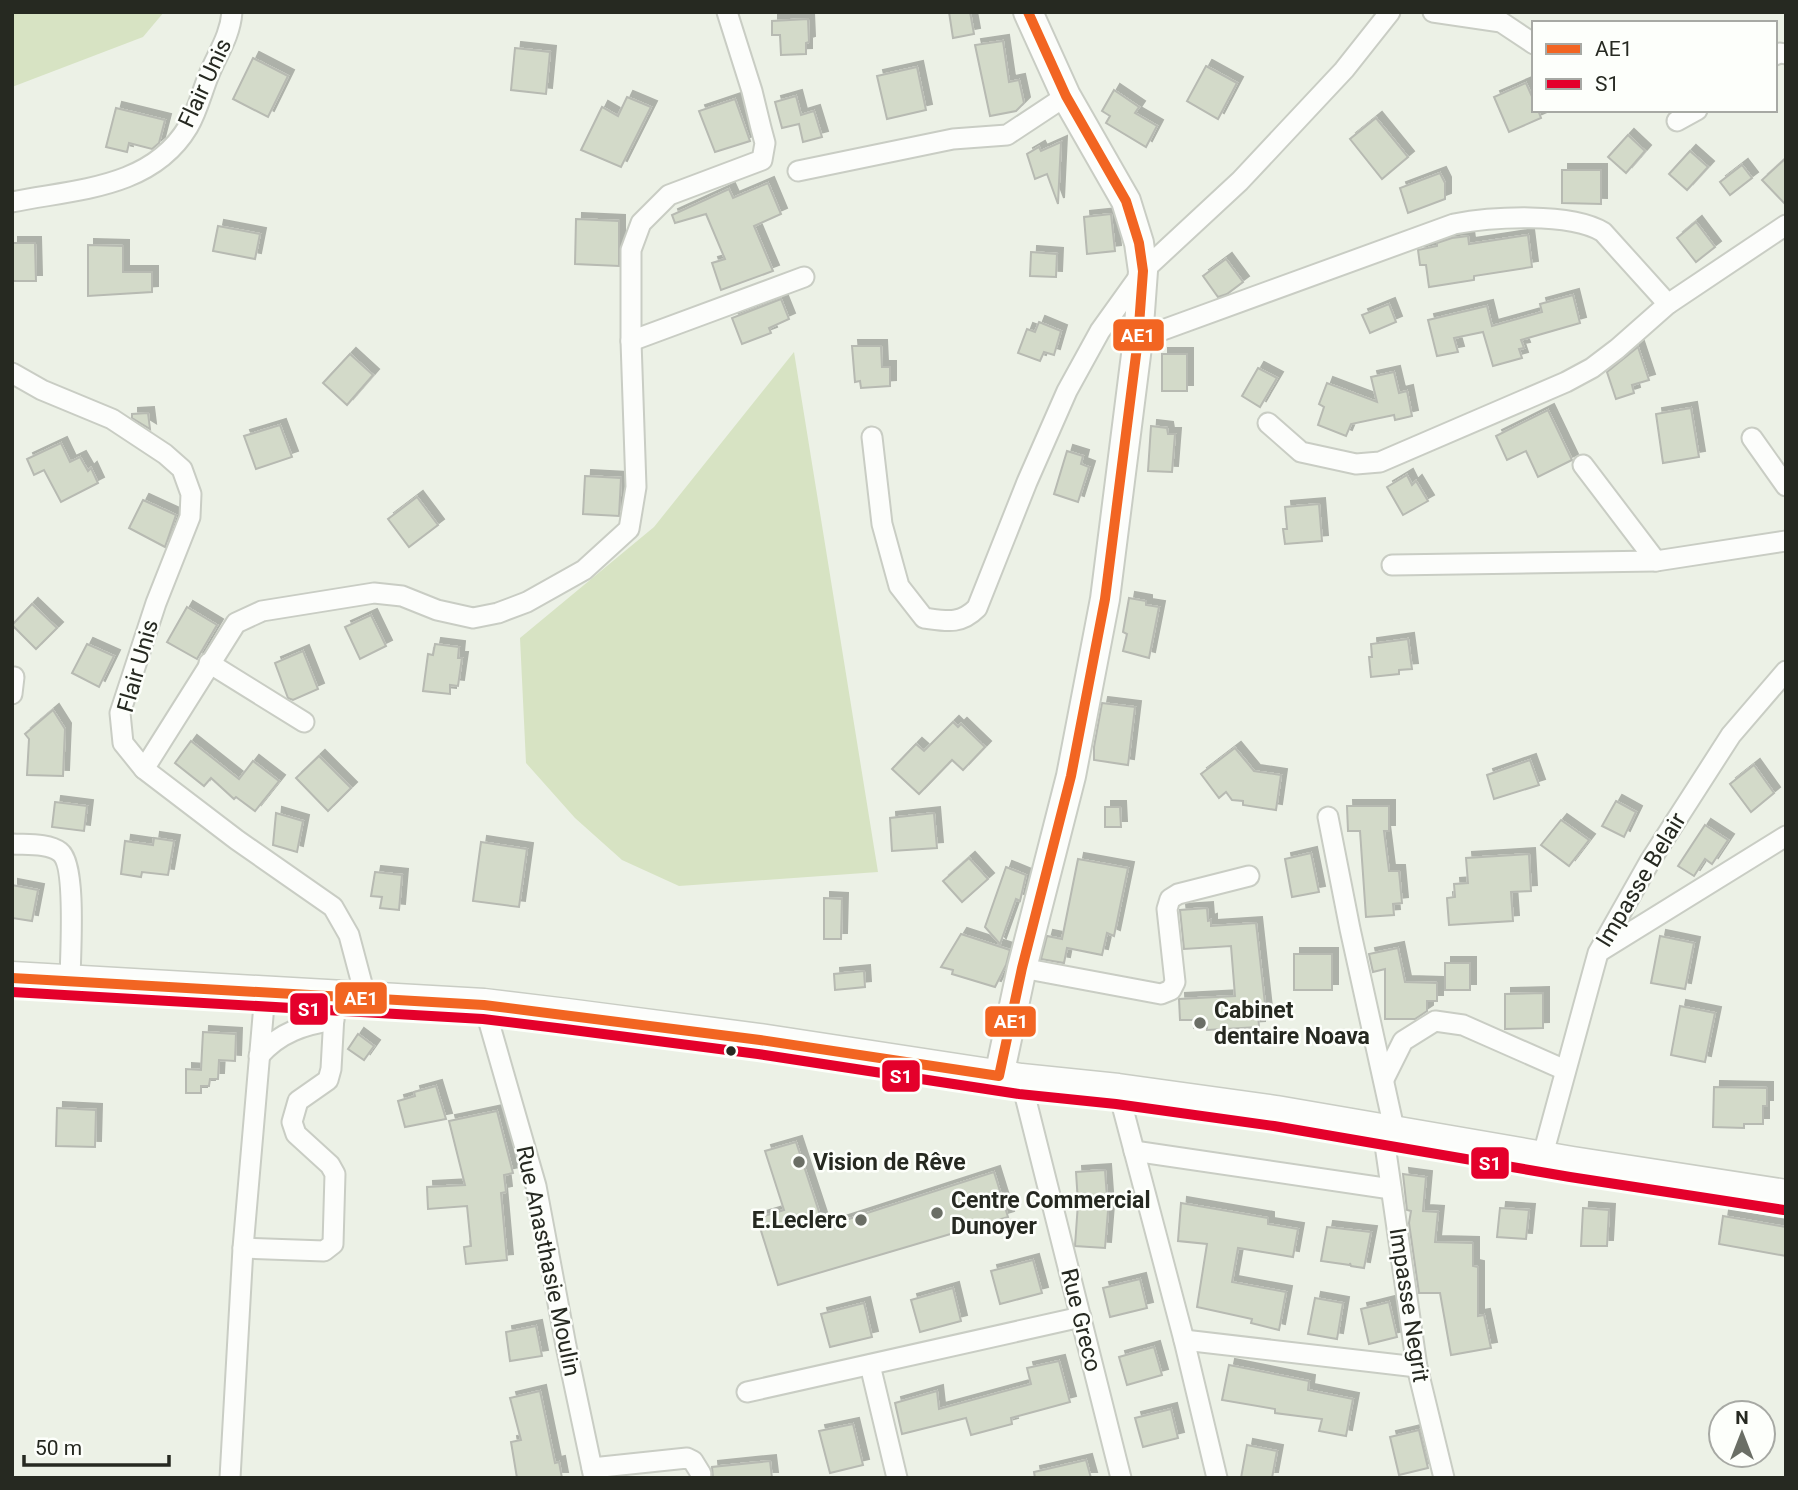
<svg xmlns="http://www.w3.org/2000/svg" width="1798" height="1490" viewBox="0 0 1798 1490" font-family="Roboto,sans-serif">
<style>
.green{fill:#d7e3c3}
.building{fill:#d3dac9;stroke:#b7bab2;stroke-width:2;filter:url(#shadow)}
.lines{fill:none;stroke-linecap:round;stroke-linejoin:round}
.street-casing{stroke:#c9cdc4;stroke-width:23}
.secondary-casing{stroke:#c9cdc4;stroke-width:32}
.primary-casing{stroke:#c9cdc4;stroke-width:35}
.street{stroke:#fcfdfb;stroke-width:19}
.secondary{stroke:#fcfdfb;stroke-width:28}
.primary{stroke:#fcfdfb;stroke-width:32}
.bus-1-casing{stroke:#fdfffb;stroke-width:16}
.bus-2-casing{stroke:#fdfffb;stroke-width:16}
.bus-1{stroke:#f26522;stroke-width:10}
.bus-2{stroke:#e4002b;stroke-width:10}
.poi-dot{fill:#6b6f66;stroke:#fdfffb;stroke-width:2.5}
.bus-dot{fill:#262921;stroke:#fdfffb;stroke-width:2.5}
.labels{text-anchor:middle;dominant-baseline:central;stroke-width:5;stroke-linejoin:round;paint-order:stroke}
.street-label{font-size:23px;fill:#262921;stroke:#fdfffb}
.poi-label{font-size:23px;font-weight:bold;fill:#262921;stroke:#fdfffb;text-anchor:start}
.line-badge{stroke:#fdfffb;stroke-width:2.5}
.badge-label{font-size:19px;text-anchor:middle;font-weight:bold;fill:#fff}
</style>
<defs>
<filter id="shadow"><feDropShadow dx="6" dy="-6" stdDeviation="0" flood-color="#0004"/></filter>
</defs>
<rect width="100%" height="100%" fill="#ecf1e6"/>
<g class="green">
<path d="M12 12H164L143 37 12 87Z"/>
<path d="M794 352 878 872 679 886 622 860 575 818 526 763 520 638 654 527Z"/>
</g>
<g class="building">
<path d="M949 12H970L974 34 953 38Z"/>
<path d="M808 19 809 42 806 43V54L781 55 780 35H772V21Z"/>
<path d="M1003 41 1009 82 1019 80 1024 103 1016 111 990 116 975 45Z"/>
<path d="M515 48 550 52 546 94 511 90Z"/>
<path d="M253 58 288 76 268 117 233 99Z"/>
<path d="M1206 66 1237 83 1218 119 1187 101Z"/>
<path d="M917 67 926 110 887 119 877 76Z"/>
<path d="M1526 83 1534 101V110H1538L1541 118 1509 132 1494 97Z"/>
<path d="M1114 90 1139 107 1135 113 1157 126 1146 147 1106 123 1110 116 1102 111Z"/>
<path d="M796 96 801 115 814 111 822 137 803 142 799 124 782 128 775 102Z"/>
<path d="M627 97 651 107 621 167 581 150 602 107 618 116Z"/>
<path d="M735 99 750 141 715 152 699 111Z"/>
<path d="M116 108 165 120 159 143 152 149 129 143 127 152 106 147Z"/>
<path d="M1376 118 1408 157 1382 179 1350 139Z"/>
<path d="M1628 135 1645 151 1626 173 1608 157Z"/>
<path d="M1061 142 1058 204 1047 174 1035 179 1027 154 1039 147 1041 151Z"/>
<path d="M1690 151 1708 167 1687 190 1669 174Z"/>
<path d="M1786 158V205L1762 180Z"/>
<path d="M1742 165 1752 178 1730 195 1720 182Z"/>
<path d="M1562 170H1601V204L1562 203Z"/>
<path d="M1440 173 1445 183V199L1408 213 1400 188Z"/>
<path d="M768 183 781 214 754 226 773 271 721 290 712 263 725 259 706 214 675 223 672 215 729 189 733 198Z"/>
<path d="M1111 214 1115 251 1087 254 1084 217Z"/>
<path d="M576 219 619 221V266L575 264Z"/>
<path d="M1696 222 1715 247 1696 262 1677 238Z"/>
<path d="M218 226 260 234 255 259 213 251Z"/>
<path d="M1528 235 1532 267 1474 276V280L1429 287 1426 265H1420L1418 250 1437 246V243L1452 238 1468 236 1469 244Z"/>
<path d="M12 243H35L36 281H12Z"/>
<path d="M88 245 123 246V272H152V292L88 296Z"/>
<path d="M1031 252 1057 254 1056 277 1030 276Z"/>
<path d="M1226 259 1243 282 1227 294 1218 297 1203 276Z"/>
<path d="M1573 295 1580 323 1521 340 1524 348 1519 349 1522 358 1493 366 1483 332 1454 338 1458 352 1437 356 1428 320 1487 306 1492 326 1542 312 1540 304Z"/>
<path d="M781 299 789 319 769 328 771 333 742 344 732 318Z"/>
<path d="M1389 304 1396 322 1370 333 1362 315Z"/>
<path d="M1039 322 1061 331 1054 355 1044 352 1040 361 1018 353 1027 329 1035 332Z"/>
<path d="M852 346H881L882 367H890V386L861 388 860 381 855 382Z"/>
<path d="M1638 347 1649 380 1632 385 1634 393 1616 399 1607 372Z"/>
<path d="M350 354 373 375 347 405 323 383Z"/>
<rect x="1162" y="354" width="25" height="37"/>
<path d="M1258 368 1277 378 1260 407 1242 396Z"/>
<path d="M1394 372 1399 393 1407 391 1412 416 1395 420 1394 415 1351 424 1346 436 1318 425 1324 407 1319 404 1327 383 1377 402 1371 377Z"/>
<path d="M1691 408 1699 457 1663 463 1656 414Z"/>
<path d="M1548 410 1572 460 1538 477 1526 451 1507 460 1496 436Z"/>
<path d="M148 413 150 429 132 418V414Z"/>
<path d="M280 425 292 457 256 469 244 436Z"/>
<path d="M1151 426 1167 428 1168 434H1175L1172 472 1148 471Z"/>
<path d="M61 443 70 462 80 457 88 471 91 468 98 483 61 502 44 470 34 475 27 459Z"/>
<path d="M1067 451 1083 456 1081 464 1089 467 1078 502 1054 494Z"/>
<path d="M1407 475 1412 485 1416 481 1428 501 1403 515 1387 487Z"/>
<path d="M585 476 621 478 619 516 583 514Z"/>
<path d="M417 497 438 525 409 547 388 519Z"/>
<path d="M143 500 176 515 165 547 129 528Z"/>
<path d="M1319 504 1322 541 1285 544 1283 529H1287L1285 507Z"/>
<path d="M1129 598 1146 601V605L1159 607 1149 658 1123 651 1127 634 1123 632Z"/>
<path d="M32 604 57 628 36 649 12 625Z"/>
<path d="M187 607 217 625 197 659 167 642Z"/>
<path d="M371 615 386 646 360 659 345 627Z"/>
<path d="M1408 639 1412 669 1399 670V674L1371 677 1369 657H1372L1371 644Z"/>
<path d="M87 644 114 656 99 687 72 673Z"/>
<path d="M435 644 459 647 458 658H462L458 686 450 685V694L423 691 428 654 433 655Z"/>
<path d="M303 651 318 689 293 700 288 698 275 663Z"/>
<path d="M1102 703 1135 707 1128 765 1094 760V747Z"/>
<path d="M53 710 65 729 63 776 27 775 29 739 25 734Z"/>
<path d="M953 722 958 727 961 724 985 747 963 770 952 760 919 794 892 769 916 744 924 751Z"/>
<path d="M191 741 239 779 253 761 279 781 255 811 236 797 234 799 211 778 204 786 175 763Z"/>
<path d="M1235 748 1254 771 1281 775 1276 810 1243 805V801L1232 800 1226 792 1219 798 1201 774Z"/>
<path d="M319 756 351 788 328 811 296 778Z"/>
<path d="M1530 760 1539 785 1494 799 1487 775Z"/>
<path d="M1754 765 1774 793 1751 812 1730 784Z"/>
<path d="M1616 801 1636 812 1624 837 1602 826Z"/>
<path d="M55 802 87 806 84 831 52 827Z"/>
<path d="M1347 806H1389V831H1384L1389 871H1399L1402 903 1393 904 1394 915 1366 917 1360 831H1348Z"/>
<path d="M1105 807H1120L1121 827H1105Z"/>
<path d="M276 813 303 821 297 852 273 845Z"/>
<path d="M934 813 937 848 892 851 890 818Z"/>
<path d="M1561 820 1589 840 1569 866 1541 845Z"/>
<path d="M1705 825 1728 840 1712 864 1705 859 1694 876 1678 866Z"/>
<path d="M154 838 174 841 168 875 142 872 141 877 121 874 125 841 153 845Z"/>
<path d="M481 842 527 849 519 907 473 901Z"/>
<path d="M1311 853 1319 892 1292 897 1285 859Z"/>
<path d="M1529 854 1531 891 1511 892 1513 921 1449 925 1447 898 1455 897 1454 884 1468 883 1466 858Z"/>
<path d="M969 858 988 879 962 902 943 881Z"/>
<path d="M1078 859 1128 868 1114 936 1107 933 1102 955 1067 948 1064 963 1041 959 1047 936 1062 939Z"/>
<path d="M1006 867 1026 875 1020 901 1016 899 1000 944 985 927Z"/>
<path d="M375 872 402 875 399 910 380 908 382 897 371 896Z"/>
<path d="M12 885 38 890 32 921 12 918Z"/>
<path d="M824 898 842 899 841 939H824Z"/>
<path d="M1207 908 1208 921 1211 920V926L1256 923 1266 1013 1258 1014 1259 1027 1207 1030V1027L1194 1028 1193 1020H1180L1179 999 1235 996 1231 946 1184 949 1180 910Z"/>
<path d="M961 934 1010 950 1006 965 995 987 952 974 953 970 941 967Z"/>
<path d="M1660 936 1694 943 1685 989 1651 983Z"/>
<path d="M1398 948 1405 982 1437 983V1001H1427V1011L1415 1019H1385V969L1373 972 1369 954Z"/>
<rect x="1294" y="954" width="38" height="36"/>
<rect x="1445" y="963" width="25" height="27"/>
<path d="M864 971 865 987 835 990 834 974Z"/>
<path d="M1543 993V1028L1505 1029V994Z"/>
<path d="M1680 1006 1715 1013 1705 1062 1671 1055Z"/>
<path d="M203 1032 236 1034 235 1061 219 1060 218 1079H210L209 1086H201V1093H186V1069L201 1070Z"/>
<path d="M358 1034 374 1046 364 1060 348 1049Z"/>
<path d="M436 1086 446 1119 405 1127 398 1101 415 1096 414 1092Z"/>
<path d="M1714 1087 1767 1088V1106H1763V1124H1744V1128L1713 1127Z"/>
<path d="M57 1108 96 1110 95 1147 56 1146Z"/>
<path d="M497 1111 513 1173 504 1175 506 1192 501 1193 507 1260 466 1264 464 1247 471 1246 467 1206 428 1209 427 1187 465 1185 449 1121Z"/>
<path d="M796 1142 824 1227 994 1172 1008 1217 778 1285 757 1218 784 1210 765 1151Z"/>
<path d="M1105 1170 1108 1211 1105 1248 1075 1246 1078 1203 1076 1172Z"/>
<path d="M1403 1174 1426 1177 1423 1211 1438 1212 1435 1242 1473 1243V1266L1478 1267V1316L1484 1315 1491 1348 1451 1355 1440 1293H1419L1409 1223 1411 1211 1407 1210Z"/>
<path d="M1181 1203 1268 1218V1224L1298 1229 1293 1257 1238 1248 1232 1282 1286 1292 1279 1330 1251 1323 1252 1319 1197 1307 1207 1244 1178 1241Z"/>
<path d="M1500 1208 1529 1210 1526 1239 1497 1237Z"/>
<path d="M1583 1208 1609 1210 1607 1246H1581Z"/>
<path d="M1723 1216 1786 1227V1256L1719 1244Z"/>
<path d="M1327 1227 1371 1232 1364 1268 1351 1266 1350 1263V1265L1321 1261Z"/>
<path d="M1033 1260 1042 1293 1000 1304 991 1271Z"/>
<path d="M1140 1279 1147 1308 1110 1317 1103 1288Z"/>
<path d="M953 1288 961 1321 920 1332 911 1300Z"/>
<path d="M1315 1298 1343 1303 1337 1339 1308 1334Z"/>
<path d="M1389 1302 1397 1337 1369 1344 1361 1309Z"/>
<path d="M864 1303 872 1337 830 1347 821 1314Z"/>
<path d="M536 1326 542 1356 510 1361 506 1332Z"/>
<path d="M1154 1347 1162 1375 1127 1385 1119 1357Z"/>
<path d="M1059 1361 1070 1402 1011 1418 1012 1424 971 1435 966 1418 902 1434 895 1403 937 1391 939 1409 1031 1384 1027 1368Z"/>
<path d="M1229 1365 1309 1381 1308 1390 1353 1399 1346 1436 1319 1431 1322 1419 1275 1413V1409L1222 1400Z"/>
<path d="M540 1391 555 1463 559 1462 562 1478H517L511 1442 521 1440 510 1398Z"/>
<path d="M1171 1409 1178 1438 1143 1447 1135 1418Z"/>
<path d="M853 1424 863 1465 830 1473 819 1431Z"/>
<path d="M1419 1430 1428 1468 1399 1475 1390 1437Z"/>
<path d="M1247 1445 1277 1451 1272 1478H1241Z"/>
<path d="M1086 1460 1091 1478H1035L1034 1472Z"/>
<path d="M770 1461 772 1478H713L712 1467Z"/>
</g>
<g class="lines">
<defs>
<g id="street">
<path d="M1433 12 1501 22 1534 44"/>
<path d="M1775 55 1780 53 1786 54"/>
<path d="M1677 121 1697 110"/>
<path d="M798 171 953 139 1007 135 1066 96"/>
<path d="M12 202C75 189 151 189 188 127 197 112 202 92 208 77 217 54 230 37 232 12"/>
<path d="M1138 339 1454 224C1491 217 1570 212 1603 232L1668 304"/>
<path d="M631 341 804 277"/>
<path d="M12 373 42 390 112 419 165 454 182 469 191 494 190 517 156 603 120 713 123 743 144 769 237 840 333 907 349 935 366 999"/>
<path d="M1268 423 1301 452 1356 464 1380 462 1566 382 1592 368 1617 349 1668 304 1786 225"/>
<path d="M872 437 882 524 899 586 924 618C946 621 960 625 977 608L1027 482 1067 391 1100 331 1143 271 1240 181 1344 70 1390 12"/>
<path d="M1752 438 1786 486"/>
<path d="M1583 465 1656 561"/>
<path d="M1392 565 1656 561 1786 541"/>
<path d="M209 663 304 722"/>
<path d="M12 694 14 677"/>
<path d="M144 769 236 623 262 611 374 593 402 596 437 610 473 618 498 613 527 602 584 570 629 529 636 487 631 341V250L641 223 669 195 762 160 765 143 761 128 752 91 727 12"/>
<path d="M1328 817 1350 929 1395 1133"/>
<path d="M12 844C27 845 48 843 60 852 77 865 70 958 70 981"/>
<path d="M1602 950 1786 836"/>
<path d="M1022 968 1161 994 1171 990 1175 982 1167 909 1170 899 1178 894 1249 876"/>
<path d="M484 1005 536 1186 566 1346 594 1478"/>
<path d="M259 1056C280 1032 304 1025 334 1020"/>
<path d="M1384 1079 1403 1041 1435 1021 1463 1025 1565 1070"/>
<path d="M1021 1080 1121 1478"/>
<path d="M1118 1090 1184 1340 1217 1478"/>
<path d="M1383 1131 1417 1367 1444 1478"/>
<path d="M1134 1151 1391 1189"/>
<path d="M1542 1158 1598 953 1650 861 1731 735 1786 671"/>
<path d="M243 1248 324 1251 333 1244 335 1174 330 1165 296 1134 292 1122 298 1101 328 1080 331 1069 335 997"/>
<path d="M1184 1340 1417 1367"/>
<path d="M870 1365 897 1478"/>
<path d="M747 1392 1081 1317"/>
<path d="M592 1468 687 1458 693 1461 701 1474"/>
<path d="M230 1478 243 1248 265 993"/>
</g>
<path id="secondary" d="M999 1076 1022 968 1071 776 1105 599 1138 339 1143 271 1139 243 1126 201 1066 96 1028 12"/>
<path id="primary" d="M12 978 484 1005 567 1015 760 1040 1021 1080 1118 1090 1276 1112 1572 1163 1786 1196"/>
</defs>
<use href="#street" class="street-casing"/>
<use href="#secondary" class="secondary-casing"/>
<use href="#primary" class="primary-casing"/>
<use href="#street" class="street"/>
<use href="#secondary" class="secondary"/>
<use href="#primary" class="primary"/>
<defs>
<path id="bus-1" d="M12 978 484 1005 760 1040 999 1076 1022 968 1071 776 1105 599 1138 339 1143 271 1139 243 1126 201 1066 96 1028 12"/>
<path id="bus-2" d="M12 992 483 1019 565 1029 758 1054 1019 1094 1116 1104 1274 1126 1570 1177 1784 1210"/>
</defs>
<use href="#bus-1" class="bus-1-casing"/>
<use href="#bus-2" class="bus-2-casing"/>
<use href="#bus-1" class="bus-1"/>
<use href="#bus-2" class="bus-2"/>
</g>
<g class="poi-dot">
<circle cx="1200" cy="1023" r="7"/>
<circle cx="799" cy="1162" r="7"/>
<circle cx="937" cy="1213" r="7"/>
<circle cx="861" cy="1220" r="7"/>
</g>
<circle class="bus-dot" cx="731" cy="1051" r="6"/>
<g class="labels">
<g class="street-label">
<text transform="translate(205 83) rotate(-65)">Flair Unis</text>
<text transform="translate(138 666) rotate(-74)">Flair Unis</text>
<text transform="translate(1641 880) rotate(-59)">Impasse Belair</text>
<text transform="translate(548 1261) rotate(78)">Rue Anasthasie Moulin</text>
<text transform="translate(1409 1305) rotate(81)">Impasse Negrit</text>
<text transform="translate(1081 1320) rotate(76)">Rue Greco</text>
</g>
<g class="poi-label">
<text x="1214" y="1010">Cabinet<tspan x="1214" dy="26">dentaire Noava</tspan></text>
<text x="813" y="1162">Vision de Rêve</text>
<text x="951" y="1200">Centre Commercial<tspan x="951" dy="26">Dunoyer</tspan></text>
<text x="847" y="1220" text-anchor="end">E.Leclerc</text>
</g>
</g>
<g class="line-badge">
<rect x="1112" y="318" width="53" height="34" rx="7" fill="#f26522"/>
<rect x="334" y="981" width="54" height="34" rx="7" fill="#f26522"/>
<rect x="289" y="992" width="40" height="34" rx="7" fill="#e4002b"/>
<rect x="984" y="1005" width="53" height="33" rx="7" fill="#f26522"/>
<rect x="881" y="1059" width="40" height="34" rx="7" fill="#e4002b"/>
<rect x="1470" y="1146" width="40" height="34" rx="7" fill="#e4002b"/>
</g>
<g class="badge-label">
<text x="1138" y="342">AE1</text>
<text x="361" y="1005">AE1</text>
<text x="309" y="1016">S1</text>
<text x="1011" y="1028">AE1</text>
<text x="901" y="1083">S1</text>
<text x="1490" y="1170">S1</text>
</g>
<rect width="1798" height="1490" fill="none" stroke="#262921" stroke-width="28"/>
<rect x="1532" y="21" width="245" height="91" fill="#fdfffb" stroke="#a7a9a4" stroke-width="2"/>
<rect x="1546" y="44" width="35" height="10" fill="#f26522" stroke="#a7a9a4" stroke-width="2"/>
<text x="1595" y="56" font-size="21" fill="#262921">AE1</text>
<rect x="1546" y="79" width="35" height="10" fill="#e4002b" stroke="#a7a9a4" stroke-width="2"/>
<text x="1595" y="91" font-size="21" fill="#262921">S1</text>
<g transform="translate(1742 1434)"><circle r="33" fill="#fdfffb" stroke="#a7a9a4" stroke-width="2"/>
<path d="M0-5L12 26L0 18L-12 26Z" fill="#6b6f66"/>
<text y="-10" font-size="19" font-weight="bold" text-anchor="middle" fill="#262921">N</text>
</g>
<path d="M24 1455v10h145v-10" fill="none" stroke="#262921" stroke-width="3.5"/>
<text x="35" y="1455" font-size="21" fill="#262921" stroke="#fdfffb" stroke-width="5" paint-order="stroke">50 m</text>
</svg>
